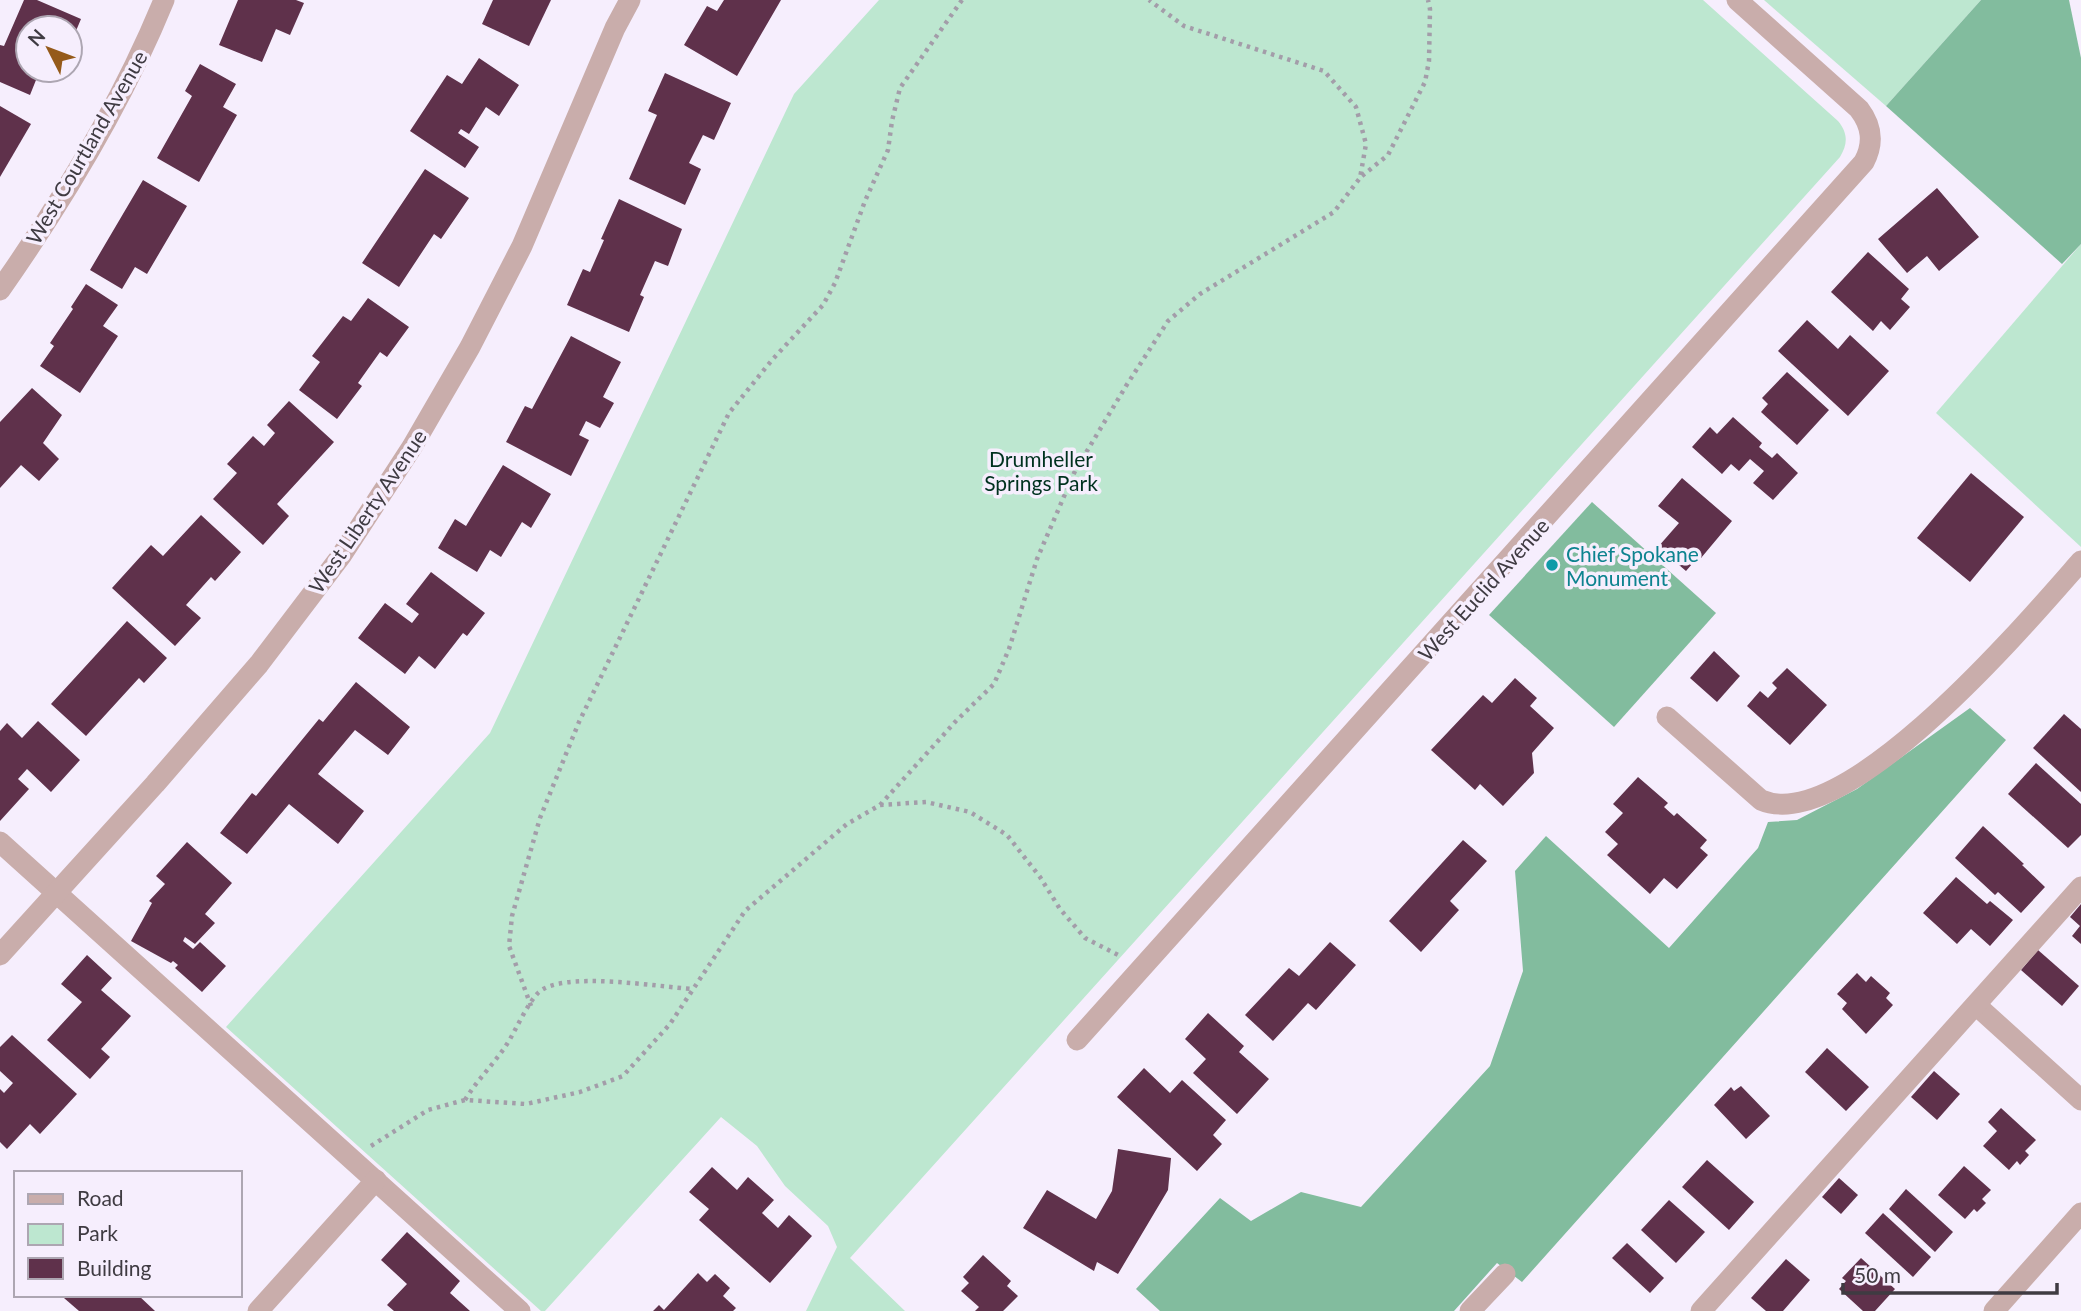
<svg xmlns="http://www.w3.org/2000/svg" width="2081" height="1311" viewBox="0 0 2081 1311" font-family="Lato,sans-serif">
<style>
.green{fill:#bde7d0}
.forest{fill:#82bc9e}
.building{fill:#5f314b}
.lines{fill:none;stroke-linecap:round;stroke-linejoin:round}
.path{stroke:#a39da9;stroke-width:4.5;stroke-dasharray:3.5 5;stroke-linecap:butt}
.minor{stroke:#c9adab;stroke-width:21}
.culture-dot{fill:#0f9aa8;stroke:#f6eefd;stroke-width:2.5}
.labels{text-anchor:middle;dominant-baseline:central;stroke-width:7;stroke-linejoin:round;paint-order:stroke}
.street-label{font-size:21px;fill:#3f3b42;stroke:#f6eefd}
.park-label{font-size:21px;fill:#00321f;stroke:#f6eefd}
.culture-label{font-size:21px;fill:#0d838f;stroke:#f6eefd;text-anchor:start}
</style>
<rect width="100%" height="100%" fill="#f6eefd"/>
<g class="green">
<path d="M879 0H1703L1838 121C1848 133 1848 144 1840 157L850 1258 905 1311H806L837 1247 828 1226 785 1186 757 1146 721 1117 545 1311H541L226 1027 490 733 794 94Z"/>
<path d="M1764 0H1981L1886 106Z"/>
<path d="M2081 244V547L1936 413Z"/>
</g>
<g class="forest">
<path d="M1981 0H2069L2081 58V244L2062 264 1886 106Z"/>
<path d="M1592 502 1716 613 1614 727 1489 615Z"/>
<path d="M1970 708 2006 740 1522 1282 1497 1263 1454 1311H1160L1136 1289 1220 1198 1251 1221 1301 1192 1361 1207 1490 1066 1523 971 1515 871 1546 836 1669 948 1758 848 1768 822 1797 820 1857 789Z"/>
</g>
<g class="building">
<path d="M24 0H37L81 19 70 45V28H28V70H40L30 95 0 82V45L4 46Z"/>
<path d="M238 0H296L304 3 290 35 276 29 262 62 219 45Z"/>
<path d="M493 0H551L529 46 482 24Z"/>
<path d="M724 0H781L737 76 684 45 707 6 717 11Z"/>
<path d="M479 58 519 85 499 116 486 107 469 134 461 129 458 133 479 147 465 168 410 131 447 75 462 84Z"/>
<path d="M200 64 236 84 223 107 237 115 199 182 157 158 192 96 185 91Z"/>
<path d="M665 73 731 103 714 140 703 135 689 163 701 169 685 205 629 179 657 115 648 111Z"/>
<path d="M0 106 31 124 0 177Z"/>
<path d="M425 169 469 198 441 239 434 234 399 287 362 263Z"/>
<path d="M143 180 187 206 147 274 135 267 122 289 90 270Z"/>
<path d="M1937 188 1979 237 1939 271 1927 256 1907 273 1878 239Z"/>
<path d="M619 199 682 229 668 266 655 261 640 295 644 297 629 332 567 305 583 269 590 272 604 240 601 239Z"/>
<path d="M1868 252 1909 289 1901 299 1910 307 1890 330 1881 321 1873 331 1831 292Z"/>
<path d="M86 284 118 305 103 326 118 336 80 393 40 366 54 346 50 343 73 309 71 307Z"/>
<path d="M368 298 409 327 387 357 380 352 358 383 362 386 337 419 299 390 320 362 312 356 343 316 351 321Z"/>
<path d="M1807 320 1838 349 1850 335 1889 371 1848 416 1778 351Z"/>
<path d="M571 336 621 362 603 397 614 403 600 428 586 421 579 435 589 440 571 476 506 442 525 406 532 409Z"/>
<path d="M1787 372 1829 410 1797 445 1761 412 1768 404 1762 398Z"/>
<path d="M32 388 62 415 43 443 59 459 39 481 21 465 0 488V422Z"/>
<path d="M289 401 334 442 277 504 289 516 263 545 213 499 237 473 227 464 253 436 264 446 275 433 267 425Z"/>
<path d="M1733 417 1762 443 1759 447 1772 458 1777 453 1798 473 1773 500 1753 483 1764 471 1750 459 1739 471 1731 464 1722 474 1692 447 1710 427 1717 434Z"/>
<path d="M503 465 551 494 531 528 522 522 501 557 490 550 477 572 438 548 455 519 466 526Z"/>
<path d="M1971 473 2024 517 1970 582 1917 538Z"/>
<path d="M1682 478 1732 521 1701 558 1699 556 1686 571 1658 547 1679 523 1658 506Z"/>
<path d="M201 515 241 552 215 581 211 577 186 605 201 618 175 646 112 588 151 545 163 556Z"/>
<path d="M431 572 485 613 467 636 463 633 435 669 419 656 405 674 358 638 385 603 412 623 419 614 406 604Z"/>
<path d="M127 621 167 658 144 683 139 678 86 736 51 704Z"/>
<path d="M1714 651 1740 676 1717 702 1690 678Z"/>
<path d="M1787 668 1827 705 1790 745 1747 706 1760 691 1768 698 1777 688 1772 683Z"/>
<path d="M1515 678 1537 698 1530 706 1554 728 1532 753 1534 773 1503 806 1480 784 1475 790 1431 750 1483 695 1492 703Z"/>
<path d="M356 682 410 727 388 755 355 730 318 774 364 811 338 844 289 804 247 854 220 833 252 793 256 796 319 719 323 722Z"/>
<path d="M2064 714 2081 729V792L2033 748Z"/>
<path d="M38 721 80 760 51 792 27 769 18 779 29 789 0 821V731L7 723 22 738Z"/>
<path d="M2036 763 2081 804V835L2068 848 2008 794Z"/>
<path d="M1638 777 1668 803 1664 807 1674 816 1677 813 1707 840 1700 848 1708 855 1677 889 1664 878 1650 894 1607 855 1618 844 1605 832 1623 813 1613 804Z"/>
<path d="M1983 826 2024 864 2022 865 2045 887 2021 913 1998 892 1995 895 1955 858Z"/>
<path d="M1463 840 1487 861 1450 901 1459 910 1421 952 1389 921Z"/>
<path d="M187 842 232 883 205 914 215 923 195 944 185 937 183 941 193 949 200 942 226 966 202 992 175 968 178 965 173 961 171 963 131 941 152 903 149 901 165 884 156 876Z"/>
<path d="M1956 877 1987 904 1990 901 2013 920 1990 946 1971 929 1957 944 1923 913Z"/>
<path d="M2081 904V944L2072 936 2080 926 2070 917Z"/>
<path d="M1330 942 1356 965 1316 1010 1308 1003 1273 1041 1245 1015 1289 968 1299 976Z"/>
<path d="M2038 950 2079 986 2062 1006 2021 970Z"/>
<path d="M87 955 112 978 101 990 131 1016 101 1049 110 1057 90 1079 47 1040 82 1002 61 984Z"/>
<path d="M1857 973 1866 982 1871 976 1890 993 1886 998 1893 1005 1866 1034 1842 1009 1847 1003 1837 994Z"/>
<path d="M1208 1013 1244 1046 1239 1052 1269 1079 1237 1114 1193 1073 1206 1059 1185 1039Z"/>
<path d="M12 1035 77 1094 40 1134 30 1124 7 1149 0 1142V1089L4 1093 13 1083 0 1071V1047Z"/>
<path d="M1827 1048 1869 1087 1846 1111 1805 1072Z"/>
<path d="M1144 1068 1170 1093 1182 1080 1226 1120 1213 1135 1222 1144 1197 1171 1117 1097Z"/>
<path d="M1934 1071 1960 1094 1937 1120 1911 1097Z"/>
<path d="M1741 1086 1770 1116 1746 1139 1714 1105 1731 1087 1734 1091Z"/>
<path d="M2001 1108 2036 1140 2025 1151 2029 1155 2020 1165 2017 1161 2009 1170 1983 1146 1997 1131 1988 1122Z"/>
<path d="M1118 1149 1171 1158 1168 1190 1118 1274 1097 1262 1094 1271 1023 1228 1047 1190 1096 1219 1112 1191Z"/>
<path d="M1707 1160 1754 1202 1729 1230 1682 1187Z"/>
<path d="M1964 1166 1991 1190 1982 1199 1986 1203 1977 1212 1974 1209 1965 1219 1938 1195Z"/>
<path d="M712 1167 737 1190 748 1177 774 1200 762 1213 778 1228 789 1215 812 1236 770 1283 699 1220 709 1209 689 1192Z"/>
<path d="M1839 1178 1858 1195 1841 1214 1822 1197Z"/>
<path d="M1906 1189 1953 1232 1935 1252 1889 1209Z"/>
<path d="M1669 1200 1705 1232 1676 1263 1641 1230Z"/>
<path d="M1883 1213 1931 1257 1913 1277 1865 1233Z"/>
<path d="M407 1232 460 1281 450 1293 470 1311H394L387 1305 407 1284 381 1260Z"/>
<path d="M1627 1243 1664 1278 1650 1293 1612 1258Z"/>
<path d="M983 1255 1011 1281 1007 1286 1018 1296 1003 1311H975L979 1307 961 1291 969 1283 963 1277Z"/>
<path d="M1861 1258 1895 1289 1875 1311H1863L1839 1289 1846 1281 1842 1278Z"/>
<path d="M1786 1259 1810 1280 1783 1311H1766L1751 1298Z"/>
<path d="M698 1273 707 1282 715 1274 730 1288 723 1296 736 1308 733 1311H653L659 1305 664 1310Z"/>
<path d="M67 1295H138L155 1311H79L64 1298Z"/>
</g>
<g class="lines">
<g class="path">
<path d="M1362 176 1388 155 1425 82 1429 61 1430 9 1428 0"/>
<path d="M880 805 956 721 994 684 1009 649 1037 559 1075 471 1126 386 1168 321 1200 294 1334 212 1360 178 1366 144 1356 107 1324 71 1184 26 1149 0"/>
<path d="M531 1006 509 946 512 916 540 818 579 722 729 413 772 360 823 305 835 283 865 201 888 150 892 121 900 88 962 0"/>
<path d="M465 1100C477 1080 494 1064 507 1044 516 1030 527 1004 538 993 560 970 660 987 692 989"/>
<path d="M371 1146 428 1110 465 1100 526 1104 580 1092 623 1076 670 1024 745 911 847 824 880 805 926 802 970 812 1007 835 1040 877 1060 909 1085 938 1120 956"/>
</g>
<g class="minor">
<path d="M0 290C63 200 122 103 164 0"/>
<path d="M1667 717 1761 800C1846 837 2029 620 2081 561"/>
<path d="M0 842 520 1311"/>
<path d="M0 955 155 784 259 664 341 556 412 447 470 347 522 246 615 28 630 0"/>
<path d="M1976 1005 2081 1100"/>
<path d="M1077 1040 1864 162C1874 143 1872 126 1859 109L1737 0"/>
<path d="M258 1311 376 1180"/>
<path d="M1470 1311 1505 1274"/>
<path d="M1701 1311 2081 887"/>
<path d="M1994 1311 2081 1213"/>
</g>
</g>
<circle class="culture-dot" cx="1552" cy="565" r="7"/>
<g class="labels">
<g class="street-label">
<text transform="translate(86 147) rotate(-60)">West Courtland Avenue</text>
<text transform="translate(367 511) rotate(-56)">West Liberty Avenue</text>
<text transform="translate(1483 589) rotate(-48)">West Euclid Avenue</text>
</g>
<g class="park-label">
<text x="1041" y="458">Drumheller<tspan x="1041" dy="24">Springs Park</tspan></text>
</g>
<g class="culture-label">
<text x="1566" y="553">Chief Spokane<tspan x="1566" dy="24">Monument</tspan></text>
</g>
</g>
<rect x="14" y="1171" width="228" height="126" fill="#f6eefd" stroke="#ada6b2" stroke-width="2"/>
<rect x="28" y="1194" width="35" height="10" fill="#c9adab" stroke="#ada6b2" stroke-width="2"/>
<text x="77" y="1206" font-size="21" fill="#3f3b42">Road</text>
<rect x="28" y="1224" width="35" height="21" fill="#bde7d0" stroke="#ada6b2" stroke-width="2"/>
<text x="77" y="1241" font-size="21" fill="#3f3b42">Park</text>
<rect x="28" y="1258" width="35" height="21" fill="#5f314b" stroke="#ada6b2" stroke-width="2"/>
<text x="77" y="1276" font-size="21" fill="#3f3b42">Building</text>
<g transform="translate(49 49) rotate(312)"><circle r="33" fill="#f6eefd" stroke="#ada6b2" stroke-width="2"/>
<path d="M0-5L12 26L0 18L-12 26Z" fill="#955a1a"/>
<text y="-10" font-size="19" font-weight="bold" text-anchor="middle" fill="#3f3b42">N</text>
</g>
<path d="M1843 1283v10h214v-10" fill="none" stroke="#3f3b42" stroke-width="3.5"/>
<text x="1854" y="1283" font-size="21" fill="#3f3b42" stroke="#f6eefd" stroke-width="5" paint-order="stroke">50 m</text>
</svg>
